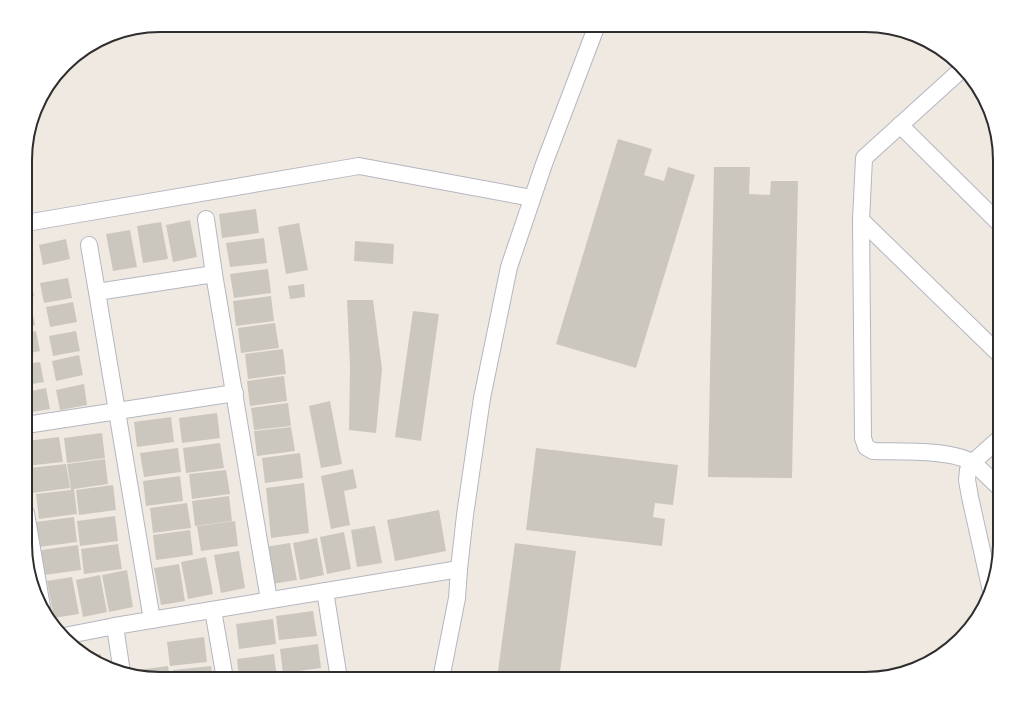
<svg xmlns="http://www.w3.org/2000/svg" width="1025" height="704" viewBox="0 0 1025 704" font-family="Poppins,sans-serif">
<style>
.building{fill:#cbc7bf}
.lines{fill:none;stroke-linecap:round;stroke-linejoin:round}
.street-casing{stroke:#b4b7c1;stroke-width:18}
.street{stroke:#fff;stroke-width:16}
.rim{fill:none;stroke:#2e2e2e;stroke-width:2}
</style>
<rect width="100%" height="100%" fill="#efe9e1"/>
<g class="building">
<path d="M618 139 652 149 644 175 664 181 668 167 695 175 636 368 556 344Z"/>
<path d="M714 167H750L749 194 770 195 771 181H798L792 478 708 477Z"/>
<path d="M256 209 259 233 222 238 219 214Z"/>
<path d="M190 220 197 257 173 262 166 225Z"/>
<path d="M161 222 168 259 143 263 137 226Z"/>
<path d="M299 223 308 270 286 274 278 227Z"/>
<path d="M130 230 137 267 113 271 106 234Z"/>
<path d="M264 238 267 263 230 267 226 243Z"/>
<path d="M66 239 70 259 43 265 39 245Z"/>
<path d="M355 241 394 244 393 264 354 261Z"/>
<path d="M28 245 32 265 26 266V246Z"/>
<path d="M268 269 271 293 234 298 230 274Z"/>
<path d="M30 276 34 296 26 297V277Z"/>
<path d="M68 278 72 298 44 303 40 283Z"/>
<path d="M304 284 305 297 290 299 288 286Z"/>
<path d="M271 296 274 321 236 326 233 301Z"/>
<path d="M347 300H373L382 369 376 433 349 430 350 367Z"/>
<path d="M73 302 77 322 50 327 46 307Z"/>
<path d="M31 305 35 325 26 327V306Z"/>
<path d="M413 311 439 314 421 441 395 437Z"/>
<path d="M275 323 279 348 241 353 238 328Z"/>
<path d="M36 331 40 351 26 354V333Z"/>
<path d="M76 331 80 351 53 356 49 336Z"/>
<path d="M283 349 286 374 248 379 245 354Z"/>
<path d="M79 355 83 375 56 381 52 361Z"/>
<path d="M40 362 44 382 26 385V364Z"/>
<path d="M284 376 287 401 250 406 247 381Z"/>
<path d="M84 384 87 405 60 410 56 390Z"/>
<path d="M46 388 50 409 26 413V392Z"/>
<path d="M330 401 342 464 321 468 309 406Z"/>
<path d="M288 403 291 426 254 430 251 408Z"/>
<path d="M217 413 220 438 182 443 179 418Z"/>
<path d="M171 417 174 442 137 447 134 422Z"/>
<path d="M291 427 295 451 257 456 254 431Z"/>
<path d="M102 433 105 458 67 463 64 438Z"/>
<path d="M59 437 63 462 26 466V441Z"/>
<path d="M220 443 224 468 186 473 183 448Z"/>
<path d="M178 448 181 472 144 477 140 453Z"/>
<path d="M536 448 678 465 673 505 655 503 653 517 665 519 662 546 526 530Z"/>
<path d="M300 453 303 478 265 483 262 458Z"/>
<path d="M105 459 108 484 74 489 77 514 39 519 36 494 71 490 67 464Z"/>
<path d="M66 464 70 488 32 493 29 468Z"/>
<path d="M353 469 357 488 344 491 350 525 331 529 321 476Z"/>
<path d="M226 470 230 494 192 499 189 474Z"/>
<path d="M180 476 183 501 146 506 143 481Z"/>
<path d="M304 483 309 533 271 538 266 488Z"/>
<path d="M113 485 116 510 79 515 76 490Z"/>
<path d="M229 496 232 521 195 526 192 501Z"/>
<path d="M187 503 191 528 153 533 150 508Z"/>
<path d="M439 510 446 551 395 561 387 520Z"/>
<path d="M115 516 118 541 80 546 77 521Z"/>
<path d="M74 517 77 542 39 547 36 522Z"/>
<path d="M235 521 238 546 201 551 197 526Z"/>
<path d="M375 526 382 563 357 567 351 530Z"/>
<path d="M190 530 193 555 156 560 153 535Z"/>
<path d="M344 532 351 569 327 574 320 537Z"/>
<path d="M317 538 324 575 300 580 293 543Z"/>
<path d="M290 543 297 580 272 584 265 547Z"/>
<path d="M515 543 576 551 559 679H497Z"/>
<path d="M118 544 122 569 84 574 81 549Z"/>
<path d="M78 545 81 570 44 575 41 550Z"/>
<path d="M239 551 245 588 221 593 214 555Z"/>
<path d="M206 557 213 594 188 599 181 562Z"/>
<path d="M179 564 185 601 161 605 154 568Z"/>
<path d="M127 570 133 607 109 612 102 575Z"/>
<path d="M100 575 107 612 83 617 76 580Z"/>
<path d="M72 577 79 614 54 618 47 581Z"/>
<path d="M313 611 317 636 279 640 276 616Z"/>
<path d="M273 619 276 644 239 649 236 624Z"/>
<path d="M204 637 207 662 170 666 167 642Z"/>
<path d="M318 644 321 668 283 673 280 649Z"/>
<path d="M101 654 102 664 87 656Z"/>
<path d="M274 654 277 679H239L237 659Z"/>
<path d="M168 666 170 679H151L131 675 130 671Z"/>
<path d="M211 666 213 679H174L173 670Z"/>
</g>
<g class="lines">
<defs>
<g id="street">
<path d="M961 70 864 158 861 220 863 438 866 447 873 451C898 452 952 449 973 463 982 470 991 480 1000 488"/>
<path d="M900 125 1000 224"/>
<path d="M206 219 214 274"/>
<path d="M861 220 1000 355"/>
<path d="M26 223 359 166 532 198"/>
<path d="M89 245 97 292"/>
<path d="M26 425 235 393"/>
<path d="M26 513 42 607"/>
<path d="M325 591 339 679"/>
<path d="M991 591 970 497 967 480 968 470 972 463 1000 438"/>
<path d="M213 610 225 679"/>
<path d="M152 620 97 292 214 274 269 600"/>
<path d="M115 626 122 673"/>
<path d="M64 636 115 626 459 569"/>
<path d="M441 679 457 598 459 569 465 515 482 398 509 267 544 164 597 25"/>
</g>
</defs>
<use href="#street" class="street-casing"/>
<use href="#street" class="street"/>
</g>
<path d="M0 0H1025V704H0ZM160 32H865A128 128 0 0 1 993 160V544A128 128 0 0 1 865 672H160A128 128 0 0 1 32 544V160A128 128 0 0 1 160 32Z" fill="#fff" fill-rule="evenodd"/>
<path class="rim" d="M160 32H865A128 128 0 0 1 993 160V544A128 128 0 0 1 865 672H160A128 128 0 0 1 32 544V160A128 128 0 0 1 160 32Z"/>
</svg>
